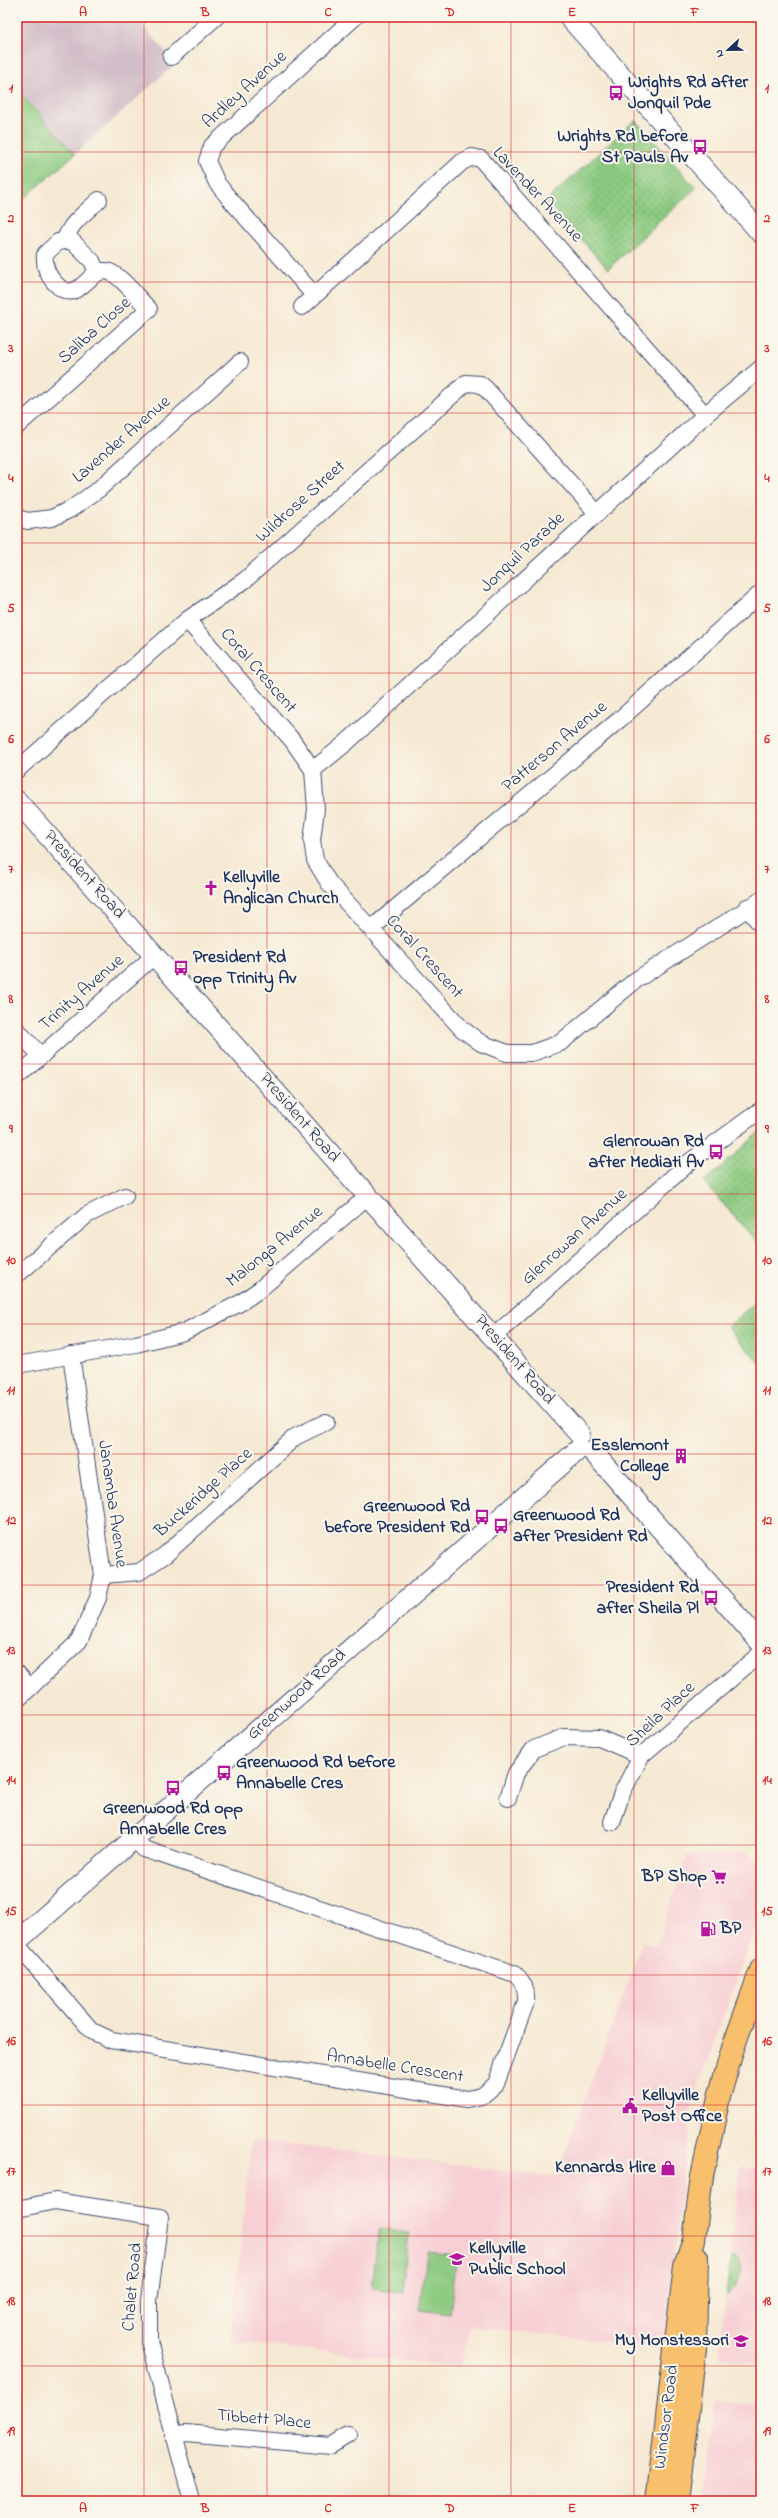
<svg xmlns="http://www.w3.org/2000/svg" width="778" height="2518" viewBox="0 0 778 2518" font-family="'Indie Flower',sans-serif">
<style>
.built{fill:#f7cfd4}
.industrial{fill:#d2bdc8}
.green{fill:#8cca80;stroke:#547c6f}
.park{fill:url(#park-dots);stroke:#547c6f}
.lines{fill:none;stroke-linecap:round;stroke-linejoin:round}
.minor-casing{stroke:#3c4b70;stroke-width:18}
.tertiary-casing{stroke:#3c4b70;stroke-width:22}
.primary-casing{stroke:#3c4b70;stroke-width:24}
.minor{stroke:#fff;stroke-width:16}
.tertiary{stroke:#fff;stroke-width:20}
.primary{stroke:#f8bf6c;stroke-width:22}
.grid{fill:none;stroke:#d62828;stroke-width:1;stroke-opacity:0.55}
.labels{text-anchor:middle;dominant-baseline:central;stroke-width:4;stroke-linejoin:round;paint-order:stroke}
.poi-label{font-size:18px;font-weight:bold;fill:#1b2f5e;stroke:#fbf7ec;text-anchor:start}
.street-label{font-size:18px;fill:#1b2f5e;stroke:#fbf7ec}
.neatline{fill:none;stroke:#d62828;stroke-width:1.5}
.grid-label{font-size:13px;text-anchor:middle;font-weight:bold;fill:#d62828}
</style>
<defs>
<pattern id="park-dots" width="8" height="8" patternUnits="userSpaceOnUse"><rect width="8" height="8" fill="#8cca80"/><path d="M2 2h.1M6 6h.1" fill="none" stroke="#72a46c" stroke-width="1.8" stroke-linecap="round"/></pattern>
</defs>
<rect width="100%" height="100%" fill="#fbf7ec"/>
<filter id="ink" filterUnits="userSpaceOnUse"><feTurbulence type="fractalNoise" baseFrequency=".025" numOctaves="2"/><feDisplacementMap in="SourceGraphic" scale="8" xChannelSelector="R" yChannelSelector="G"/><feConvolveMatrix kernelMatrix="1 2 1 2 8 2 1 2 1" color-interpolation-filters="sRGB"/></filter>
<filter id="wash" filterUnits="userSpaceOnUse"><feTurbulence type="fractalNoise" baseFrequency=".012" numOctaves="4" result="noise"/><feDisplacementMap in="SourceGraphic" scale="16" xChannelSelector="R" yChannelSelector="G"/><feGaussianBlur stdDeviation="0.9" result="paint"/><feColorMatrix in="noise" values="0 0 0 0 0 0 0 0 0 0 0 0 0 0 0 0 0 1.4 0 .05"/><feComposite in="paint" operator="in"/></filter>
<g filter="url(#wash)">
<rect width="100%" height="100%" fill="#f6e9d3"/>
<g class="built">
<path d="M745 1852 761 1862V1911L692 2104 664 2348 469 2326 461 2366 230 2342 252 2140 556 2177 643 1942 656 1946 688 1855Z"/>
<path d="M761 2093V2133L752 2131Z"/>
<path d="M741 2166 761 2171V2364L718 2358Z"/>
<path d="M715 2400 761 2405V2501H703Z"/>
</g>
<path class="industrial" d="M17 17H135L176 63 75 154 17 89Z"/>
<g class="green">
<path d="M17 90 75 154 17 205Z"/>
<path d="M379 2229 409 2233 402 2292 372 2288Z"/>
<path d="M427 2252 457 2255 450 2314 420 2310Z"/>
<path d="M731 2257C749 2262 738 2289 726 2296Z"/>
</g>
<g class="park">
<path d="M635 120 696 188 608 269 546 201Z"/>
<path d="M761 1131V1247L704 1182Z"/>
<path d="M761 1297V1365L727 1327Z"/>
</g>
</g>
<g filter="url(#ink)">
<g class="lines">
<defs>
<g id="minor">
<path d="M171 57 216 17"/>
<path d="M65 240C70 223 86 212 99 200"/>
<path d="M314 295 229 198 217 183 207 161 212 146 355 17"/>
<path d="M302 307 462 162 472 157 481 159 705 415"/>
<path d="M17 426 149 309C139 300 119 272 106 271 87 269 78 309 54 282 46 273 44 265 45 254L58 242 71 240 92 261 97 272"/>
<path d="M17 518 28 521 52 518 71 509 99 489 240 362"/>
<path d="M187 620 292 740 313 770 316 809 312 840 315 860 329 883 462 1029 481 1043 507 1053H532L560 1043 636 980 761 900"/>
<path d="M17 770 187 620 245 580 466 383 480 384 486 389 597 513"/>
<path d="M313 770 346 743 705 415 761 368"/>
<path d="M747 907 761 925"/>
<path d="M372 928 619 720 761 593"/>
<path d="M17 1030 41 1056"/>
<path d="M17 1077 155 955"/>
<path d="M17 1275 87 1215 125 1196"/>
<path d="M493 1337 692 1160 761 1110"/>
<path d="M17 1365 136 1344 184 1332 240 1303 259 1290 368 1196"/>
<path d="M103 1575 139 1572 165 1555 295 1437 326 1422"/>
<path d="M17 1673 30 1688"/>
<path d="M17 1700 79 1641 98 1598 103 1575 71 1355"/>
<path d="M508 1798 516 1773 534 1749 564 1737 599 1738 641 1756"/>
<path d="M612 1822 622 1793 641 1756 761 1653"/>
<path d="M17 1945 92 2031 111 2040 467 2099 482 2096 496 2084 526 2002C527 1990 524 1983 515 1974L144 1849 133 1838"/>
<path d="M17 2209 55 2201 160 2217 149 2301V2341L192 2501"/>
<path d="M173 2435 186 2433 330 2446 348 2435"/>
</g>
<g id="tertiary">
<path d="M569 17 761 233"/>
<path d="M17 801 580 1435"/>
<path d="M592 1451 761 1643"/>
<path d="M17 1941 578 1450"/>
</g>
<g id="primary">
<path d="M657 2501 685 2266 694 2240 702 2176 719 2097 733 2048 761 1970"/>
<path d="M677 2501 695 2349 697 2257"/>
</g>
</defs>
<use href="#minor" class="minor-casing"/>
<use href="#tertiary" class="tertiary-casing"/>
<use href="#primary" class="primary-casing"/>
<use href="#minor" class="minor"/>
<use href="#tertiary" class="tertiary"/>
<use href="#primary" class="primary"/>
</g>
</g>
<path class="grid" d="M144 17V2501M267 17V2501M389 17V2501M511 17V2501M634 17V2501M17 152H761M17 282H761M17 413H761M17 543H761M17 673H761M17 803H761M17 933H761M17 1064H761M17 1194H761M17 1324H761M17 1454H761M17 1585H761M17 1715H761M17 1845H761M17 1975H761M17 2105H761M17 2236H761M17 2366H761"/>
<defs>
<symbol id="bus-bare" viewBox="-9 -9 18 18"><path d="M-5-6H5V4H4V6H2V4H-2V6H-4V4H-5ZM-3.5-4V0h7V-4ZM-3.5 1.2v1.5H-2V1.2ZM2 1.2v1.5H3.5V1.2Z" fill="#b5179e" stroke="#fbf7ec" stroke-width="2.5" paint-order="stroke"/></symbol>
<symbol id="church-bare" viewBox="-9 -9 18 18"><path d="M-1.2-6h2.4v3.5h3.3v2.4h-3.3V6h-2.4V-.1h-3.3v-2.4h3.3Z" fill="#b5179e" stroke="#fbf7ec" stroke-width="2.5" paint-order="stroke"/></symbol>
<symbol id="building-bare" viewBox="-9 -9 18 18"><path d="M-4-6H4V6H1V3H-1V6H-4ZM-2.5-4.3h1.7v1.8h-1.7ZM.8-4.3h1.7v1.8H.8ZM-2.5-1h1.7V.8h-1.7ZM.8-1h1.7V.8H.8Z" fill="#b5179e" stroke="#fbf7ec" stroke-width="2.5" paint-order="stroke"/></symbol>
<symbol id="supermarket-bare" viewBox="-9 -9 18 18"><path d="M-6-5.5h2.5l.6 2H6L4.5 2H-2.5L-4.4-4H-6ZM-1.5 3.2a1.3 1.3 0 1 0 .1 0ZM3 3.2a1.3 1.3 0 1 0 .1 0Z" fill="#b5179e" stroke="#fbf7ec" stroke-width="2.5" paint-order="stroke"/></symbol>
<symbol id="fuel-bare" viewBox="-9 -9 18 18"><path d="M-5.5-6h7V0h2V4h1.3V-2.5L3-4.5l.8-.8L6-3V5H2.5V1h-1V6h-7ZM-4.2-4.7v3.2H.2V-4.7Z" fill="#b5179e" stroke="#fbf7ec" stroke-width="2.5" paint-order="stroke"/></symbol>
<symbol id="civic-bare" viewBox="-9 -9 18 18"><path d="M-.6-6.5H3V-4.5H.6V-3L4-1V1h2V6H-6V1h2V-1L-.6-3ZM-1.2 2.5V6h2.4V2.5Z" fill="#b5179e" stroke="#fbf7ec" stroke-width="2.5" paint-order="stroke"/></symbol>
<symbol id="shop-bare" viewBox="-9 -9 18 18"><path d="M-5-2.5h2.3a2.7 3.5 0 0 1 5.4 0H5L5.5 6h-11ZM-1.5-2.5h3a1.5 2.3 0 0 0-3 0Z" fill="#b5179e" stroke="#fbf7ec" stroke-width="2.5" paint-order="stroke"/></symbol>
<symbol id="school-bare" viewBox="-9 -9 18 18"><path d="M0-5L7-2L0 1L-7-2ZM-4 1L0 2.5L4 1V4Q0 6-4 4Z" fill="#b5179e" stroke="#fbf7ec" stroke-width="2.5" paint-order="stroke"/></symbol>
</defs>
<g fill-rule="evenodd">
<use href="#bus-bare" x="605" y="82" width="22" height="22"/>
<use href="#bus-bare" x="689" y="136" width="22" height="22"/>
<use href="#church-bare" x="200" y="877" width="22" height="22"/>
<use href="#bus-bare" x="170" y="957" width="22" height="22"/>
<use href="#bus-bare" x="705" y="1141" width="22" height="22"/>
<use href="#building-bare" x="670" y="1445" width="22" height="22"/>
<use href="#bus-bare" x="471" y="1506" width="22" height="22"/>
<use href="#bus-bare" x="490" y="1515" width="22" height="22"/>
<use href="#bus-bare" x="700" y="1587" width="22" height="22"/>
<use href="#bus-bare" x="213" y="1762" width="22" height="22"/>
<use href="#bus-bare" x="162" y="1777" width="22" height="22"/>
<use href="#supermarket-bare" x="708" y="1866" width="22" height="22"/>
<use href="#fuel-bare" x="697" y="1918" width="22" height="22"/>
<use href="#civic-bare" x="619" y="2095" width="22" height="22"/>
<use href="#shop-bare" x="657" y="2157" width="22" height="22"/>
<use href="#school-bare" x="446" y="2248" width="22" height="22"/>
<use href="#school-bare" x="730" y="2330" width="22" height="22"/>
</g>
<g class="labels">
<g class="poi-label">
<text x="628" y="83">Wrights Rd after<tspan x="628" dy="21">Jonquil Pde</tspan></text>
<text x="688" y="137" text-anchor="end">Wrights Rd before<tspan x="688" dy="21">St Pauls Av</tspan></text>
<text x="223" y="878">Kellyville<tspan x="223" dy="21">Anglican Church</tspan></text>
<text x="193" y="958">President Rd<tspan x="193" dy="21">opp Trinity Av</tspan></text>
<text x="704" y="1142" text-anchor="end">Glenrowan Rd<tspan x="704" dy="21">after Mediati Av</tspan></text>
<text x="669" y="1446" text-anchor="end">Esslemont<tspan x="669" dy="21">College</tspan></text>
<text x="470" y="1507" text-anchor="end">Greenwood Rd<tspan x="470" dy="21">before President Rd</tspan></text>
<text x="513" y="1516">Greenwood Rd<tspan x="513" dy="21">after President Rd</tspan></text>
<text x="699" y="1588" text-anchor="end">President Rd<tspan x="699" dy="21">after Sheila Pl</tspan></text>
<text x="236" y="1763">Greenwood Rd before<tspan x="236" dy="21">Annabelle Cres</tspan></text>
<text x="173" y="1809" text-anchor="middle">Greenwood Rd opp<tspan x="173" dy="21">Annabelle Cres</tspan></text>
<text x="707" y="1877" text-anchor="end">BP Shop</text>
<text x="720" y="1929">BP</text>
<text x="642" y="2096">Kellyville<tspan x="642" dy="21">Post Office</tspan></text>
<text x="656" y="2168" text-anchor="end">Kennards Hire</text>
<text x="469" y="2249">Kellyville<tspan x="469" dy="21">Public School</tspan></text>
<text x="729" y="2341" text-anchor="end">My Monstessori</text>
</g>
<g class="street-label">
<text transform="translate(245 90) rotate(-42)">Ardley Avenue</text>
<text transform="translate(537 195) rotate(47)">Lavender Avenue</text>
<text transform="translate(95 331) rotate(-42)">Saliba Close</text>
<text transform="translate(122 440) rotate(-41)">Lavender Avenue</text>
<text transform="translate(301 502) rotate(-42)">Wildrose Street</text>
<text transform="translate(523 553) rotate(-43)">Jonquil Parade</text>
<text transform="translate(258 671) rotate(49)">Coral Crescent</text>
<text transform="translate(555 747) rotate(-40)">Patterson Avenue</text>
<text transform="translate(84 875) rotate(48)">President Road</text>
<text transform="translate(424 957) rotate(48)">Coral Crescent</text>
<text transform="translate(82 993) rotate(-41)">Trinity Avenue</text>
<text transform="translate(299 1118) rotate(49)">President Road</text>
<text transform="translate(575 1237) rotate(-42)">Glenrowan Avenue</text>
<text transform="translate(275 1247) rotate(-39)">Malonga Avenue</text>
<text transform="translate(514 1360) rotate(49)">President Road</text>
<text transform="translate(204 1493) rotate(-42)">Buckeridge Place</text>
<text transform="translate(112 1504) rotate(82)">Janamba Avenue</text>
<text transform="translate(297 1695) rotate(-42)">Greenwood Road</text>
<text transform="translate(661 1715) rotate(-43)">Sheila Place</text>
<text transform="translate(395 2067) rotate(9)">Annabelle Crescent</text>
<text transform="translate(133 2287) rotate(-85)">Chalet Road</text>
<text transform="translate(667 2417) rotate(-83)">Windsor Road</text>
<text transform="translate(264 2420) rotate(5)">Tibbett Place</text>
</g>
</g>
<rect width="778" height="2518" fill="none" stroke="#fbf7ec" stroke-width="44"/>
<g transform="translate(728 50) rotate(248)" stroke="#fbf7ec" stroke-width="3" paint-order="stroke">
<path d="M0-3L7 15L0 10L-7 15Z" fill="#1b2f5e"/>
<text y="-6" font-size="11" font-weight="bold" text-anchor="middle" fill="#1b2f5e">N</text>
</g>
<rect x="22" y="22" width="734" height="2474" class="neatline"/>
<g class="grid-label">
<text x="83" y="16">A</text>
<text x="205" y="16">B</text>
<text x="328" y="16">C</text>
<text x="450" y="16">D</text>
<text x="572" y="16">E</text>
<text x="695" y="16">F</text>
<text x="11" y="92">1</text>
<text x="767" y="92">1</text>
<text x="11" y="222">2</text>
<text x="767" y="222">2</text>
<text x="11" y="352">3</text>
<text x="767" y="352">3</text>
<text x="11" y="482">4</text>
<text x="767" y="482">4</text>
<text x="11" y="612">5</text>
<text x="767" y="612">5</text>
<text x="11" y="743">6</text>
<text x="767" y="743">6</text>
<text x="11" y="873">7</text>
<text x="767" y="873">7</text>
<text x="11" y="1003">8</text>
<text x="767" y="1003">8</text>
<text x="11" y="1133">9</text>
<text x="767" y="1133">9</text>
<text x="11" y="1264">10</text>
<text x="767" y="1264">10</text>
<text x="11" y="1394">11</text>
<text x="767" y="1394">11</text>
<text x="11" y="1524">12</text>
<text x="767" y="1524">12</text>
<text x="11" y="1654">13</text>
<text x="767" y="1654">13</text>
<text x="11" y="1784">14</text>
<text x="767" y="1784">14</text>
<text x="11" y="1915">15</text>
<text x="767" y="1915">15</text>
<text x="11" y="2045">16</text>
<text x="767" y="2045">16</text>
<text x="11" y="2175">17</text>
<text x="767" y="2175">17</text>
<text x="11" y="2305">18</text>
<text x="767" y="2305">18</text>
<text x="11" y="2435">19</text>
<text x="767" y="2435">19</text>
<text x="83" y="2512">A</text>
<text x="205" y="2512">B</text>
<text x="328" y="2512">C</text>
<text x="450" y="2512">D</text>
<text x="572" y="2512">E</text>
<text x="695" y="2512">F</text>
</g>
</svg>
